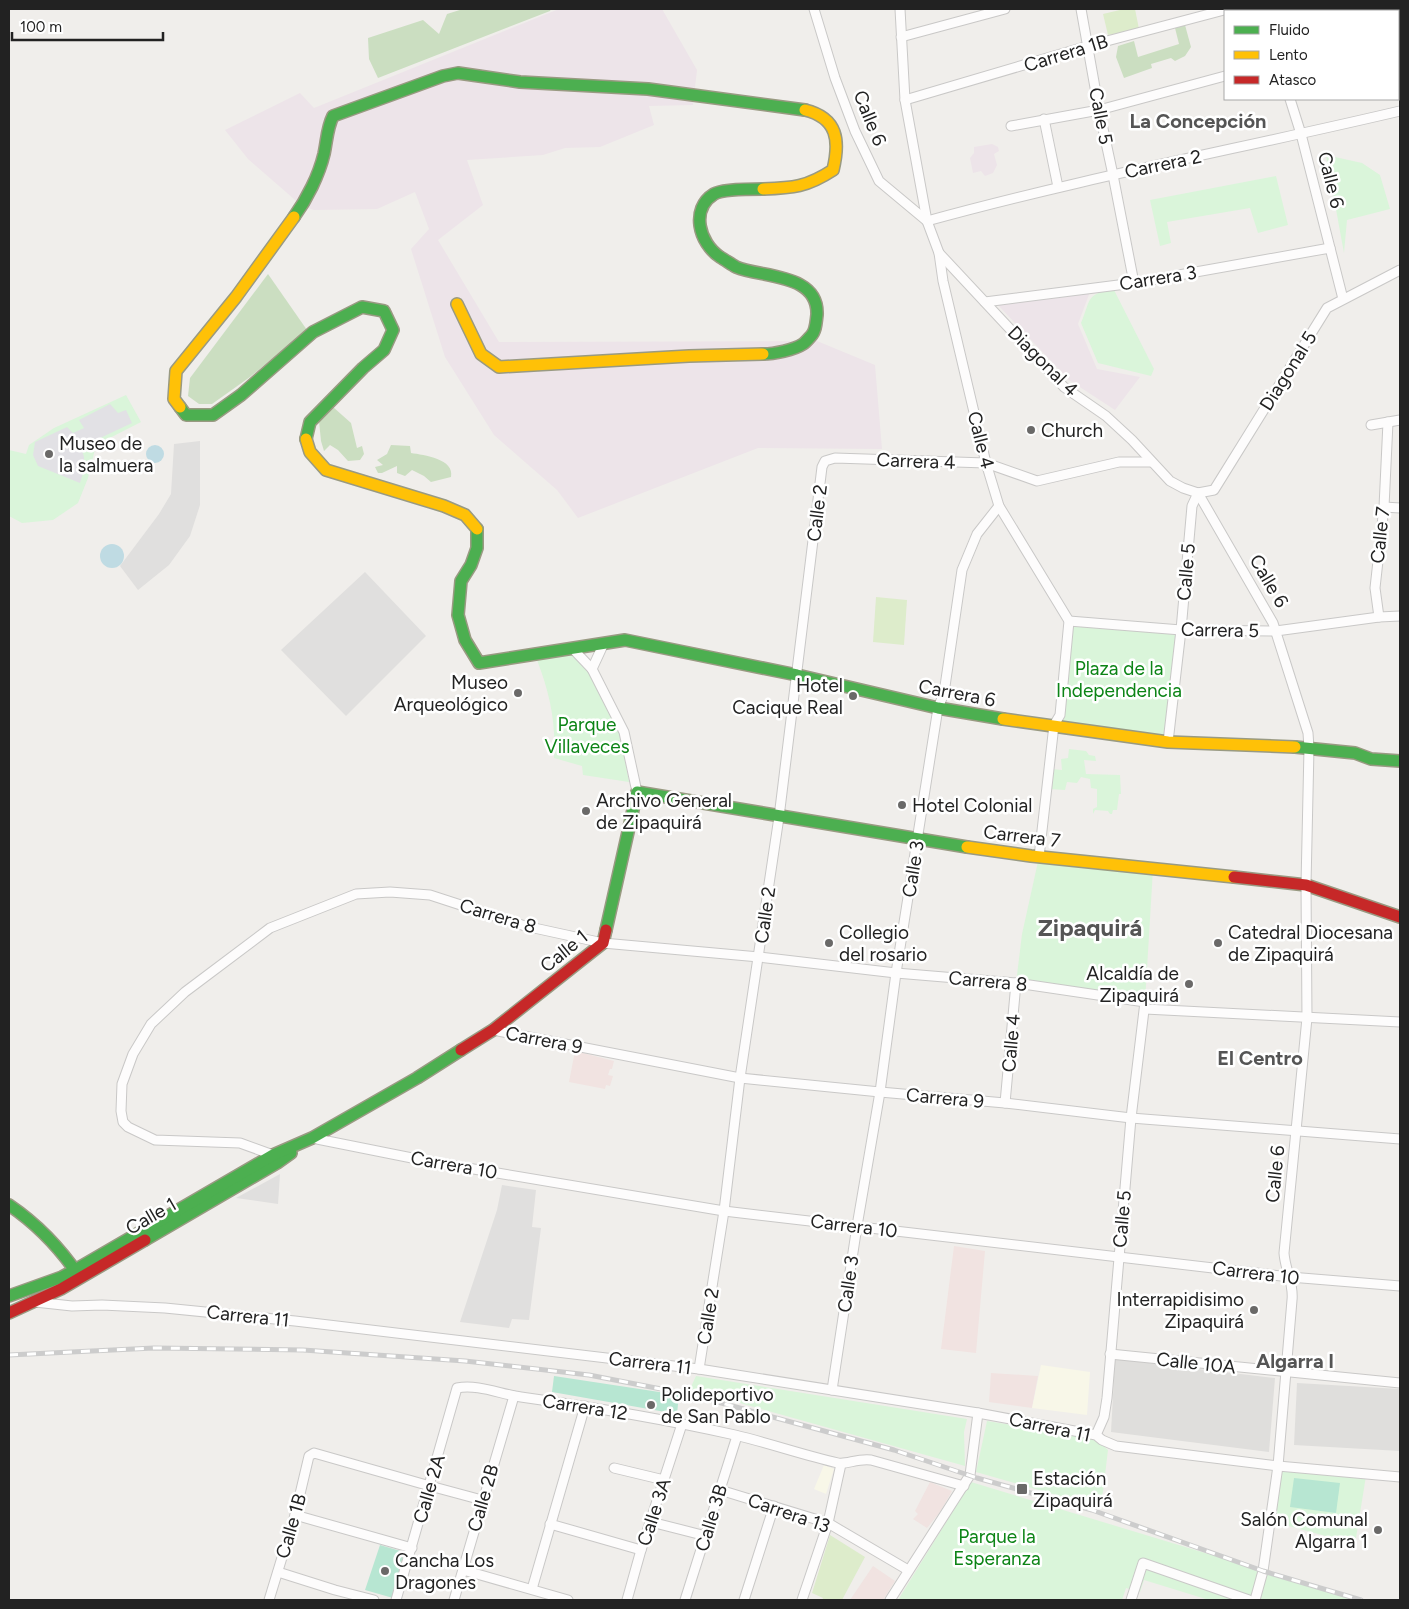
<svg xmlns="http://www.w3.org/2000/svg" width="1409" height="1609" viewBox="0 0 1409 1609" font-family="Figtree,sans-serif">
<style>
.residential{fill:#dfdedc}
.commercial{fill:#f1e3e1}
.industrial{fill:#ede4e9}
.education{fill:#f8f7e8}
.grass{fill:#ddeccb}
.forest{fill:#cbdec1}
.park{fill:#daf5da}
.pitch{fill:#b7e6d2}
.parking{fill:#e0dfde}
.plaza{fill:#e2e1e5}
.water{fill:#bfdbe3}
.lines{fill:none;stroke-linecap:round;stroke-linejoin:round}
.street-casing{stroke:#c9c8c7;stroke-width:11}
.fast-casing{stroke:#999a82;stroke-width:14}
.slow-casing{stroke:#999a82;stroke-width:14}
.jam-casing{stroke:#999a82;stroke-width:14}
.street{stroke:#fdfcfc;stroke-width:9}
.fast{stroke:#4caf50;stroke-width:11}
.slow{stroke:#ffc107;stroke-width:11}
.jam{stroke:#c62828;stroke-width:11}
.rail-casing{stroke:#ccc;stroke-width:5}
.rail{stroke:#fff;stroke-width:3;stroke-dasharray:9;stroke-linecap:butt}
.poi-dot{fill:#6a6968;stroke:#fff;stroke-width:2}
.labels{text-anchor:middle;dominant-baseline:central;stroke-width:5;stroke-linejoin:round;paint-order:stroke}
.street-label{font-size:19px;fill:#222;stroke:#fff}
.poi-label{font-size:19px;fill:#222;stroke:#fff;text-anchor:start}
.park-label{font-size:19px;fill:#0c8416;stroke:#fff}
.neighbourhood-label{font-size:20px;font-weight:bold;fill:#555;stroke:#fff}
.district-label{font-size:24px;font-weight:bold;fill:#555;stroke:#fff}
</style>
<rect width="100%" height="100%" fill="#f0eeeb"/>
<g class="residential">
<path d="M1115 1359 1275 1378 1269 1452 1111 1432Z"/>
<path d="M1297 1383 1400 1389V1451L1294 1445Z"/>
</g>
<g class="commercial">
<path d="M575 1051 614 1061 612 1069H610L608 1075 613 1076 610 1086 606 1085 605 1089 569 1082Z"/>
<path d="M954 1246 985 1251 976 1353 941 1349Z"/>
<path d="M991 1373 1038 1376 1032 1408 989 1402Z"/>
<path d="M930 1482 952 1491 940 1512 927 1528 913 1519 918 1514 915 1511Z"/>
<path d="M873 1566 895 1581 883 1600H850Z"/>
</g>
<g class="industrial">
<path d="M559 9H662L697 70 693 105 649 106 654 125 600 147 565 148 543 155 467 160 483 205 438 240 499 342 817 341 875 365 882 449 758 448 578 518 557 490 494 435 445 357 411 249 429 229 415 192 377 209 314 210 302 206 248 159 225 130 300 93 314 108Z"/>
<path d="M992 144 998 147 999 151 994 154 997 165 993 173 985 176 981 171 973 173 970 158 974 153V147Z"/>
<path d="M1090 292 1078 324 1097 369 1140 377 1115 410 1069 380 997 304Z"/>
</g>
<g class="education">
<path d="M1041 1365 1090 1372 1087 1415 1032 1408Z"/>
<path d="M824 1465 834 1469 826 1494 814 1489Z"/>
</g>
<g class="grass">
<path d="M1124 9H1135L1139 29 1108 35 1103 14Z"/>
<path d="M876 597 907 600 904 645 873 642Z"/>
<path d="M830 1535 865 1557 842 1600H822L823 1598 812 1593Z"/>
</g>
<g class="forest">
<path d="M463 9H551L550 11 378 78 369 59 368 38 423 20 439 34 447 14Z"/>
<path d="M1185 25 1191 47 1185 56 1175 61 1171 58 1151 64 1152 68 1124 78 1116 57 1118 46 1134 41 1138 57 1179 44 1175 28Z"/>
<path d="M268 274 307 330 250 377 212 404H199L188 396 190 378Z"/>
<path d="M333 407 351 423 357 448 362 446 364 454 360 460 348 461 338 450 330 445 324 451 321 441 319 421Z"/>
<path d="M391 445 410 446 411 453C424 455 455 459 451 477L431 482 424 476 412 470 405 476 397 473V466L382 473H378L375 467 383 465 377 460 387 454Z"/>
</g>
<g class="park">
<path d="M1326 155 1362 163 1380 175 1390 209 1347 220 1344 253Z"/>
<path d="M1276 176 1288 225 1258 233 1250 208 1167 222 1171 243 1160 246 1150 200Z"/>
<path d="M1114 290 1154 369 1151 376 1098 363 1081 323C1091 299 1086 293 1114 290Z"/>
<path d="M126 395 141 422 96 445 88 478 78 503 53 520 22 523 9 516V450L26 454 29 445 54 428Z"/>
<path d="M1071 623 1179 635 1168 735 1060 724Z"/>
<path d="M571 654 588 668 620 733 629 782 583 775 582 766 554 758C556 722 550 694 537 660Z"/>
<path d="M1069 749 1086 751 1089 755 1095 756 1096 761 1084 760 1086 774 1120 775 1121 794H1119L1117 810H1113L1112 814H1110L1108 811 1095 810 1093 814V809L1097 807V789L1091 788 1090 779 1081 777 1077 783 1067 782 1065 790 1049 789 1051 769 1062 770 1061 759 1068 758Z"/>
<path d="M1039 857 1153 869 1145 1002 1016 983 1022 934Z"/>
<path d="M696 1376 967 1419 964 1432 965 1466 690 1389Z"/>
<path d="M987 1421 1091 1438 1098 1441 1108 1450 1103 1492 1099 1507 976 1472Z"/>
<path d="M1280 1468 1366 1476 1355 1544 1274 1522Z"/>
<path d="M971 1482 1360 1600H1209L1144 1580 1140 1592 1126 1588 1122 1600H898Z"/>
</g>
<g class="pitch">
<path d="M554 1376 679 1395 677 1414 552 1392Z"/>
<path d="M1294 1478 1340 1483 1336 1513 1290 1507Z"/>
<path d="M380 1545 404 1552 393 1598 365 1590Z"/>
</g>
<g class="parking">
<path d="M200 441V505L190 536 169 565 138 590 120 566 159 514 171 494 174 444Z"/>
<path d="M365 572 426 636 346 716 281 650Z"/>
<path d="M280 1174 278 1204 236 1198Z"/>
<path d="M502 1185 536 1190 532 1227 541 1228 529 1320 512 1319 509 1328 460 1322 497 1210Z"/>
</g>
<path class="plaza" d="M110 404 118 413 126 410 132 423 81 447 84 457V470L80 483 38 466 33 455 35 442 67 427 73 433 84 428 79 420Z"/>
<g class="water">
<circle cx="155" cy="454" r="9"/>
<circle cx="112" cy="556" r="12"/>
</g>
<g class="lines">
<defs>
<g id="street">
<path d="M814 9 835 78 855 131 879 181 927 221C1083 178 1243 148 1400 111"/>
<path d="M900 9 905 100 927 221 939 253 943 281 986 463 999 506 1069 621 1060 715 1054 725 1039 857"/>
<path d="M1081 9 1099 110 1113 175 1134 283"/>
<path d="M1293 9V11"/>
<path d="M1384 9 1385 11"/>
<path d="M901 37 1005 9"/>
<path d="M1398 46 1400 53"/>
<path d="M1290 99 1301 134 1343 299"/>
<path d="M905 100 1088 46 1228 9"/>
<path d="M1044 119 1058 187"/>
<path d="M1011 126 1099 110 1225 76"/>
<path d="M939 253 1064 387 1106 416 1132 440 1170 481 1183 488 1198 493 1273 623 1308 733 1309 748 1306 885 1307 1018 1284 1253C1285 1270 1294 1283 1292 1300L1278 1466 1263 1571 1255 1600"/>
<path d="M985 302 1134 283 1330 248"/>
<path d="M1371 425 1400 420"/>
<path d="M1198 493 1214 490 1327 308 1400 270"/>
<path d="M1384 507 1400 508"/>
<path d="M1379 617 1375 588 1384 507 1388 422"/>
<path d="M1069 621 1181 630 1276 631 1379 617 1400 616"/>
<path d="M572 648 592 669 624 732 637 792"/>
<path d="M592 669 604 643"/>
<path d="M1168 742 1181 630 1192 506 1198 493"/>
<path d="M1145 1009 1400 1022"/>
<path d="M493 1030 740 1078 880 1092 1005 1103 1131 1118 1400 1139"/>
<path d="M1005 1103 1016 983"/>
<path d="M312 1138 432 1162 724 1211 1290 1277 1400 1286"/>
<path d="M273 1155 240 1143 155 1140 128 1127 123 1122 121 1111 122 1084 133 1054 151 1024 185 992 270 928 356 894 390 892 430 895 525 926 603 943 759 957 896 973 1016 983 1145 1002 1131 1118 1107 1398 1104 1417 1096 1435"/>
<path d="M35 1302 72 1306 102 1305 165 1308 295 1321 699 1369 978 1413 1096 1435 1102 1440 1116 1446 1278 1466 1400 1477"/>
<path d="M1110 1354 1400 1383"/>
<path d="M699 1369 724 1211 740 1078 779 817 822 467 825 461 835 458 986 463 1037 481 1119 462H1151"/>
<path d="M832 1390 857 1226 880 1092 896 973 938 708 944 693 962 570 977 534 999 506"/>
<path d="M614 1468 664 1480"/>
<path d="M720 1490 828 1523 908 1570"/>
<path d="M295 1515 412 1548"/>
<path d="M651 1522 706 1536"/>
<path d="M550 1524 641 1550"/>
<path d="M463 1570 568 1600"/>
<path d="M278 1572 335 1590 374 1600"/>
<path d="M532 1589 585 1406"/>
<path d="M269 1600 295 1515 309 1456 314 1453 430 1486 482 1500"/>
<path d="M396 1600 457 1388C478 1384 500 1394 521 1397 592 1407 664 1419 735 1435 769 1443 803 1455 838 1463 846 1465 858 1458 871 1460L964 1486"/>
<path d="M454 1600 514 1396"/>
<path d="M627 1600 641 1550 682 1424"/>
<path d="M685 1600 737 1436"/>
<path d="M744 1600 774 1506"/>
<path d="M802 1600 828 1523 841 1464"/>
<path d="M890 1600 970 1475 978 1413"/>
<path d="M1131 1600 1143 1563 1249 1600"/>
</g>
<g id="fast">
<path d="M763 189C752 189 722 189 714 194 690 209 699 243 720 257 725 260 731 264 736 267 762 278 819 273 817 315 816 322 816 331 811 336 809 338 806 342 803 344 794 350 774 354 763 354"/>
<path d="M294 217C307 199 319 175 324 154 327 140 327 128 333 116L443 76 458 73 520 82 648 89 805 110"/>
<path d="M180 407 186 415H213L241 395 313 332 362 307 384 311 393 330 384 350 363 368 310 422 306 439"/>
<path d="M477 529V548L471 565 461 581 458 615 465 640 479 663 625 640 797 675 938 708 1003 719"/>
<path d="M1295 747 1355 753 1371 759 1400 761"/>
<path d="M606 930 637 792 967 847"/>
<path d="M9 1205C37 1224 60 1248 79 1276"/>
<path d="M145 1240 277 1163 291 1153"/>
<path d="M9 1296 62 1277 75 1270 273 1155 312 1138 417 1078 461 1050"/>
</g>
<g id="slow">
<path d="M763 189C793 188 807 187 833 170 840 141 838 118 805 110"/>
<path d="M457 304 481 354 499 367 689 356 763 354"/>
<path d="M180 407 174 399 176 371 236 297 294 217"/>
<path d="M306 439 310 452 326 470 444 506 465 515 477 529"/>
<path d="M1003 719 1168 742 1295 747"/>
<path d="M967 847 1031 856 1234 877"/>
</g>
<g id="jam">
<path d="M1234 877 1306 885 1400 917"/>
<path d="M461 1050 493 1030 603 943 606 930"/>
<path d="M9 1313 61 1289 145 1240"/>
</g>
</defs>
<use href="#street" class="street-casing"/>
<use href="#fast" class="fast-casing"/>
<use href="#slow" class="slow-casing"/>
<use href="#jam" class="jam-casing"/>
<use href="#street" class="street"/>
<use href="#fast" class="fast"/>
<use href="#slow" class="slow"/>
<use href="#jam" class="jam"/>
<defs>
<path id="rail" d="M9 1355 154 1348 303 1350 465 1361 589 1375 692 1395 894 1450 977 1478 1092 1510 1263 1571 1361 1600"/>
</defs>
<use href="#rail" class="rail-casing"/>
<use href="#rail" class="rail"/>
</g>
<g class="poi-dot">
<circle cx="1031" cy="430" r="5"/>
<circle cx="49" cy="454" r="5"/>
<circle cx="518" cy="693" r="5"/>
<circle cx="853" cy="696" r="5"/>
<circle cx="902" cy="805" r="5"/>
<circle cx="586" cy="811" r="5"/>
<circle cx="829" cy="943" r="5"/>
<circle cx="1218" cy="943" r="5"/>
<circle cx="1189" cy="984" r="5"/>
<circle cx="1254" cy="1310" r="5"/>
<circle cx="651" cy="1405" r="5"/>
<rect x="1016" y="1483" width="12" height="12" rx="2.5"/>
<circle cx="1378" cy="1530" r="5"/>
<circle cx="385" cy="1571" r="5"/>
</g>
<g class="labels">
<g class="street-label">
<text transform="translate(1066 53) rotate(-17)">Carrera 1B</text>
<text transform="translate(1101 116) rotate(79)">Calle 5</text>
<text transform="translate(870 118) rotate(68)">Calle 6</text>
<text transform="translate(1163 164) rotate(-12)">Carrera 2</text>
<text transform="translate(1331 180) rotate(76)">Calle 6</text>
<text transform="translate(1158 278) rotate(-9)">Carrera 3</text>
<text transform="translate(1043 361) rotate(45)">Diagonal 4</text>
<text transform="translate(1288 371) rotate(-58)">Diagonal 5</text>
<text transform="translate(981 440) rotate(76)">Calle 4</text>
<text transform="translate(916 461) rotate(2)">Carrera 4</text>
<text transform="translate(817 513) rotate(-83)">Calle 2</text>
<text transform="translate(1380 535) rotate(-84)">Calle 7</text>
<text transform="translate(1186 572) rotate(-85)">Calle 5</text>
<text transform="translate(1269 581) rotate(60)">Calle 6</text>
<text transform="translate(1220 630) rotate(1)">Carrera 5</text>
<text transform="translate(957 693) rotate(11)">Carrera 6</text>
<text transform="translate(1022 836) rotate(7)">Carrera 7</text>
<text transform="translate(913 869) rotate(-81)">Calle 3</text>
<text transform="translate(765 915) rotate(-82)">Calle 2</text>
<text transform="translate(498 916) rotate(17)">Carrera 8</text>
<text transform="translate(564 951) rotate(-39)">Calle 1</text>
<text transform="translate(988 981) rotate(5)">Carrera 8</text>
<text transform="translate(544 1040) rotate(11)">Carrera 9</text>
<text transform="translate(1011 1043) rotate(-85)">Calle 4</text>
<text transform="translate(945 1098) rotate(5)">Carrera 9</text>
<text transform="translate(454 1165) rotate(10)">Carrera 10</text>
<text transform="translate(1275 1174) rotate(-84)">Calle 6</text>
<text transform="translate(151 1216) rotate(-30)">Calle 1</text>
<text transform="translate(1122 1219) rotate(-85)">Calle 5</text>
<text transform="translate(854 1226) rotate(7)">Carrera 10</text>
<text transform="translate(1256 1273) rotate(7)">Carrera 10</text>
<text transform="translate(848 1284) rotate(-82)">Calle 3</text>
<text transform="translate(248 1316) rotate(6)">Carrera 11</text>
<text transform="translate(708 1316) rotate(-81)">Calle 2</text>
<text transform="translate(650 1363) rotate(7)">Carrera 11</text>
<text transform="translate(1196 1363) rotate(6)">Calle 10A</text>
<text transform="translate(585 1407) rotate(9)">Carrera 12</text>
<text transform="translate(1050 1427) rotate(12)">Carrera 11</text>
<text transform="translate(429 1489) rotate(-74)">Calle 2A</text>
<text transform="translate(483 1498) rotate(-74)">Calle 2B</text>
<text transform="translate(654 1512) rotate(-72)">Calle 3A</text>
<text transform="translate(789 1513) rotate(19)">Carrera 13</text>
<text transform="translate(711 1518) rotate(-73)">Calle 3B</text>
<text transform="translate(291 1526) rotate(-74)">Calle 1B</text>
</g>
<g class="poi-label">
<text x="1041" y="430">Church</text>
<text x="59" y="443">Museo de<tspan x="59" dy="22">la salmuera</tspan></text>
<text x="508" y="682" text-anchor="end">Museo<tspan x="508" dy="22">Arqueológico</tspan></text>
<text x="843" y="685" text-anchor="end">Hotel<tspan x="843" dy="22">Cacique Real</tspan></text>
<text x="596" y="800">Archivo General<tspan x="596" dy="22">de Zipaquirá</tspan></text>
<text x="912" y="805">Hotel Colonial</text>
<text x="839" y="932">Collegio<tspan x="839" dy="22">del rosario</tspan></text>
<text x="1228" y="932">Catedral Diocesana<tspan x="1228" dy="22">de Zipaquirá</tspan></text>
<text x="1179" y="973" text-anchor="end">Alcaldía de<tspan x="1179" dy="22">Zipaquirá</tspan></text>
<text x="1244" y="1299" text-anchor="end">Interrapidisimo<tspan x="1244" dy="22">Zipaquirá</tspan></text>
<text x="661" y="1394">Polideportivo<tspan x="661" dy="22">de San Pablo</tspan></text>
<text x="1033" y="1478">Estación<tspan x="1033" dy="22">Zipaquirá</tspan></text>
<text x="1368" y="1519" text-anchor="end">Salón Comunal<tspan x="1368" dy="22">Algarra 1</tspan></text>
<text x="395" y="1560">Cancha Los<tspan x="395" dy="22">Dragones</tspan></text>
</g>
<g class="park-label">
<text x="1119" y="668">Plaza de la<tspan x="1119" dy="22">Independencia</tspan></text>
<text x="587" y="724">Parque<tspan x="587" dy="22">Villaveces</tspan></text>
<text x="997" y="1536">Parque la<tspan x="997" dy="22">Esperanza</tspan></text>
</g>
<g class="neighbourhood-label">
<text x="1198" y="121">La Concepción</text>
<text x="1260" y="1058">El Centro</text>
<text x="1295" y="1361">Algarra I</text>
</g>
<g class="district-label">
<text x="1090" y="927">Zipaquirá</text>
</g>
</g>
<rect width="1409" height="1609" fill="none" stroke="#222222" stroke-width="20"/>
<rect x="1224" y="10" width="175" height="90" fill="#ffffff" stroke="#a7a7a7"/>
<rect x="1234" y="26" width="25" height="8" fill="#4caf50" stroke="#a7a7a7"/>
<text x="1269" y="35" font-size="15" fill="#222222">Fluido</text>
<rect x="1234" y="51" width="25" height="8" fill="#ffc107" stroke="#a7a7a7"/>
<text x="1269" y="60" font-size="15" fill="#222222">Lento</text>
<rect x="1234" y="76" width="25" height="8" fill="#c62828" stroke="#a7a7a7"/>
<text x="1269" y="85" font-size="15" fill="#222222">Atasco</text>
<path d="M12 32v8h151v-8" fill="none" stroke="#222222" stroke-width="2.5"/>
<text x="20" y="32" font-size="15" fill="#222222" stroke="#ffffff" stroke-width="4" paint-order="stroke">100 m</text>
</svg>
